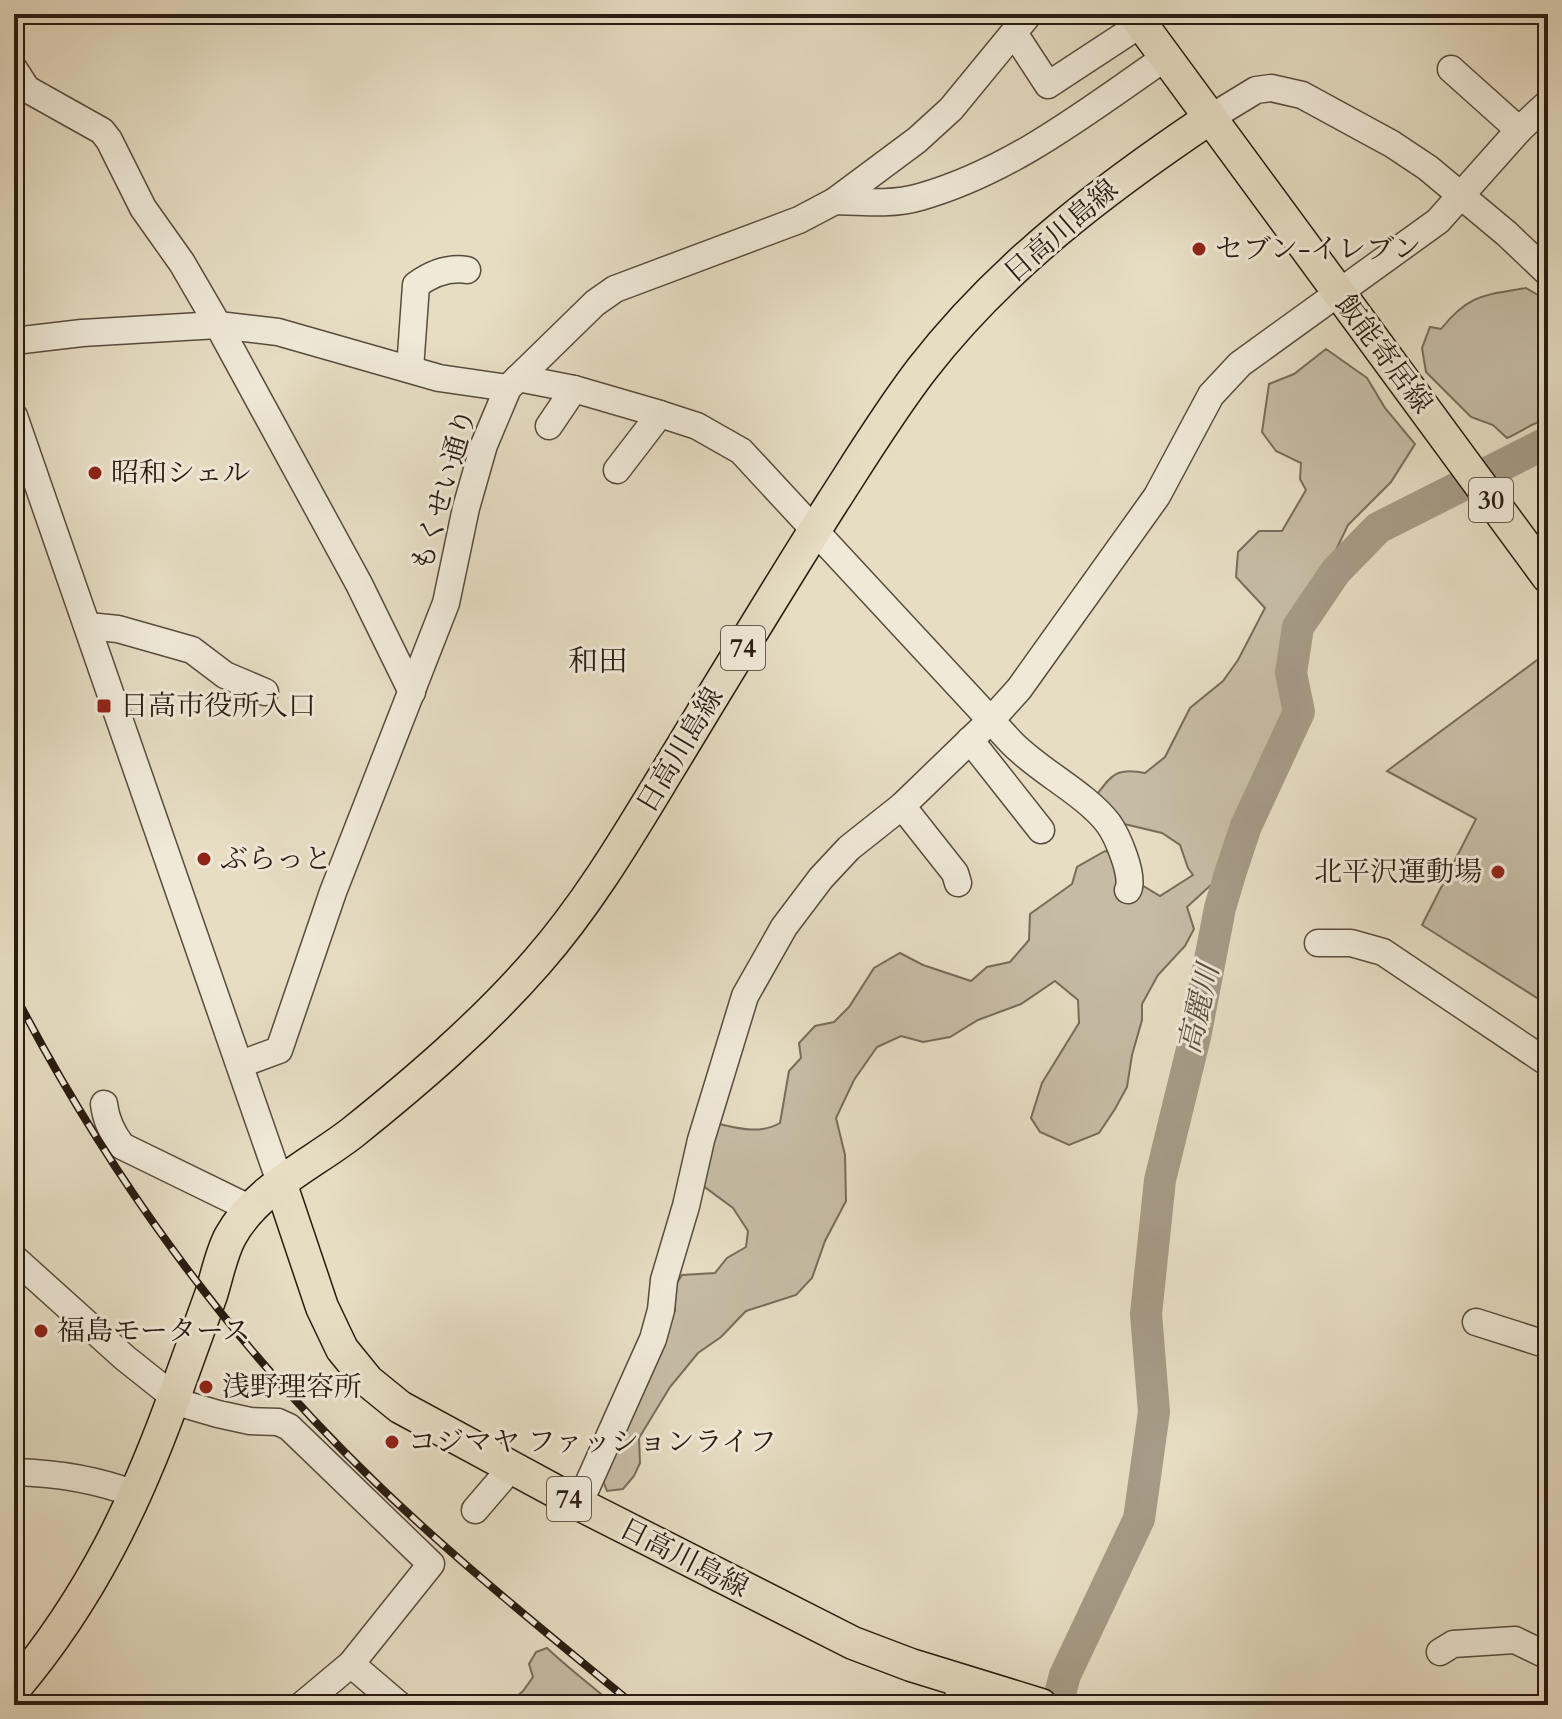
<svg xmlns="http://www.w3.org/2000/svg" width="1562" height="1719" viewBox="0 0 1562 1719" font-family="Cardo,'Noto Serif JP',serif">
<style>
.green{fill:#c6bca5;stroke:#786c5b;stroke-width:2}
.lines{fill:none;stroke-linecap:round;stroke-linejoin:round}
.river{stroke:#a69b86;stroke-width:32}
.minor-casing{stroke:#584c3e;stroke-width:29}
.major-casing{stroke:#291c11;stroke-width:35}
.minor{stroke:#efe9d8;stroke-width:26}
.major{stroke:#e6ddc3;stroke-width:32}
.rail-casing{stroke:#291c11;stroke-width:8}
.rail{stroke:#efe9d8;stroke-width:5;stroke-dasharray:15;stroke-linecap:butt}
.poi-dot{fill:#8f2418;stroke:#efe9d8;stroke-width:3}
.labels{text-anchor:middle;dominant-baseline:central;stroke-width:6;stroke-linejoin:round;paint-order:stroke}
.shield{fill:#efe9d8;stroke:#645a4d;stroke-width:2}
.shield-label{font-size:26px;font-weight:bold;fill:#291c11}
.street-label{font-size:28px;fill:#291c11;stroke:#efe9d8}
.poi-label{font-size:28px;fill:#291c11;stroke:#efe9d8;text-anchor:start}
.neighbourhood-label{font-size:30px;fill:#291c11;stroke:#efe9d8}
.water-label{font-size:30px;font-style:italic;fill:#5b4f40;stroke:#efe9d8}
</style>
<rect width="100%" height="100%" fill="#e6ddc3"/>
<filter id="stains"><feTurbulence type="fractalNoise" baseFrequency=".0025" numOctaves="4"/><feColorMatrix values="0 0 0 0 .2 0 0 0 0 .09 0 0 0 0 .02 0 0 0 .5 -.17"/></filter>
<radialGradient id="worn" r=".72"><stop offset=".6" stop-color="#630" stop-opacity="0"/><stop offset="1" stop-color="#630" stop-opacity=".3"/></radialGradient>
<g class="green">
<path d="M1526 288 1548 301V419C1532 422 1522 432 1507 438L1493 425 1471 417 1426 372 1422 348 1430 327 1441 329C1469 294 1485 295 1526 288Z"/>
<path d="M1326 349 1367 378 1385 408 1415 444 1391 482 1348 525 1335 552 1302 600 1290 623 1281 645 1282 675 1290 700 1283 729 1290 748 1285 770 1277 781 1252 796 1228 861 1213 883 1187 907 1194 929 1185 946 1158 975 1142 1004V1020L1132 1055 1127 1087 1115 1109 1099 1133 1069 1145 1040 1132 1031 1118 1042 1083 1079 1023 1078 1000 1055 981 1021 1004 978 1020 950 1037 923 1042 901 1036 877 1047 854 1080 836 1118 845 1155 846 1201 825 1241 812 1278 796 1295 746 1311 721 1337 698 1353 670 1387 639 1438 640 1463 634 1476 623 1489 607 1491 603 1481 675 1310 673 1289 682 1275 715 1273 727 1258 746 1247 748 1231 733 1208 702 1185 715 1123C737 1128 759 1135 780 1123L789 1071 801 1058 799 1043 815 1026 834 1022 849 1007 874 968 900 953 923 965 971 981 987 967 1010 962 1029 940 1030 914 1072 884 1077 867 1105 851 1119 855 1127 876 1160 896 1193 875 1188 868 1180 845 1162 833 1120 823 1091 802C1110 779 1112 766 1145 773L1165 757 1190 708 1223 681 1238 660 1265 608 1236 577 1238 552 1259 531H1282L1306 490 1300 479 1301 463 1276 451 1262 432 1269 384 1294 374Z"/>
<path d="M1548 652V1005L1422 925 1476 819 1387 771Z"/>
<path d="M547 1648C568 1668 592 1686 614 1705H507L523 1691 533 1677 529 1664 536 1652Z"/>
</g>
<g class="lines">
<path class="river" d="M1057 1705 1065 1675 1139 1519 1154 1412 1146 1314 1160 1180 1195 1037 1220 908 1230 874 1246 826 1299 712 1291 673 1298 627 1336 571 1378 528 1548 442"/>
<defs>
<g id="minor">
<path d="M1014 33 1048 85 1141 24"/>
<path d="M14 69 27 89 102 131 109 140 143 208 182 263 218 325 359 584 412 692"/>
<path d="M1451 69 1519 130"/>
<path d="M1210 118 1256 90 1271 88 1302 95 1392 144 1428 168 1507 234 1548 273"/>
<path d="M835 201C863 202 893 205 920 197 1012 171 1089 110 1166 57"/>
<path d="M14 341 82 333 218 325 278 332 439 378 508 388"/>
<path d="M410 369 416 285C431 274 448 267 467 270"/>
<path d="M518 378 574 389 660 414 697 426 741 451C831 547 920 645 1010 741 1037 770 1085 793 1108 823 1117 835 1135 877 1128 890"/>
<path d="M14 416 281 1185"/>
<path d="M549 426 574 389"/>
<path d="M617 470 660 414"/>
<path d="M88 626 118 629 192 650 225 675 265 692"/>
<path d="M970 740 1041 830"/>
<path d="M902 806 955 873 958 883"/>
<path d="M1318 943H1351L1383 952 1548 1063"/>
<path d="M241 1064 279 1050 333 892 446 603 466 508 484 445 508 388 595 303 615 289 799 220 835 201 917 140 951 109 1029 14"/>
<path d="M104 1104C106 1121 112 1133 122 1146L251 1209"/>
<path d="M14 1258 125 1358 174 1397 187 1405 218 1414 250 1421 278 1422 289 1427 431 1564 351 1664 302 1705"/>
<path d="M1476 1322 1548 1345"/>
<path d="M14 1472C55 1473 99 1480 137 1495"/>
<path d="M579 1504 653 1339 661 1310 664 1280 686 1206 701 1140 745 996 784 927 821 878 849 848 902 806 991 720 1019 689 1157 496 1211 395 1240 364 1438 221 1519 130 1548 103"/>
<path d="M475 1510 511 1468"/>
<path d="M1440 1652 1453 1644 1515 1640 1548 1656"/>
<path d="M351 1664 399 1705"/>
<path d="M957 1705 961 1680"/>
</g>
<g id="major">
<path d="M1134 14 1548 577"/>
<path d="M281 1185 322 1307 342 1349 368 1381 400 1407 579 1504 853 1643 911 1665 1041 1705"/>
<path d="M14 1689C91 1598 137 1501 177 1389 188 1358 200 1326 211 1295 217 1276 221 1254 230 1237 255 1190 312 1164 352 1133 418 1080 482 1025 537 962 588 904 628 836 668 770 722 681 776 591 832 503 861 458 889 412 922 369 1001 267 1104 189 1210 118"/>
</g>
</defs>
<use href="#minor" class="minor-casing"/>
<use href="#major" class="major-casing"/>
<use href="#minor" class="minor"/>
<use href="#major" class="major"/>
<defs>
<path id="rail" d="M14 993C107 1173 230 1343 377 1484 458 1562 547 1633 634 1705"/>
</defs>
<use href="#rail" class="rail-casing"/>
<use href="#rail" class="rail"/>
</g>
<g class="poi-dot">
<circle cx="1199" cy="249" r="8"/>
<circle cx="95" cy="473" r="8"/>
<rect x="96" y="698" width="16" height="16" rx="4"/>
<circle cx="204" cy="859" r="8"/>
<circle cx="1498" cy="872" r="8"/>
<circle cx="41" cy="1331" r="8"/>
<circle cx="206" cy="1387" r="8"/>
<circle cx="392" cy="1442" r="8"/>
</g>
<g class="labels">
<g class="shield">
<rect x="1469" y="478" width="44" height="44" rx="6"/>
<rect x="721" y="626" width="44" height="44" rx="6"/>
<rect x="547" y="1477" width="44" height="44" rx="6"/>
</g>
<g class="shield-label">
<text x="1491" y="500">30</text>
<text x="743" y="648">74</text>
<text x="569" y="1499">74</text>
</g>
<g class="street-label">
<text transform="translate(1061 231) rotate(-41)">日高川島線</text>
<text transform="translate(1384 354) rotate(53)">飯能寄居線</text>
<text transform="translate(444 490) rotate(-74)">もくせい通り</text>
<text transform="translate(680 750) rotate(-59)">日高川島線</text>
<text transform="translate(684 1558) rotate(27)">日高川島線</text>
</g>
<g class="poi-label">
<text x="1215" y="249">セブン-イレブン</text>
<text x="111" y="473">昭和シェル</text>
<text x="120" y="706">日高市役所入口</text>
<text x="220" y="859">ぶらっと</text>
<text x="1482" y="872" text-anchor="end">北平沢運動場</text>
<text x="57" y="1331">福島モータース</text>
<text x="222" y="1387">浅野理容所</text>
<text x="408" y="1442">コジマヤ ファッションライフ</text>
</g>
<g class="neighbourhood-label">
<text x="598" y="661">和田</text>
</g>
<g class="water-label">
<text transform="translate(1199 1009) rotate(-77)">高麗川</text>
</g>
</g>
<rect width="1562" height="1719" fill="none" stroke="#e6ddc3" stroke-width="48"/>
<rect x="16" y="16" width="1530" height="1687" fill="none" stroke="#291c11" stroke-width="4"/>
<rect x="24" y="24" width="1514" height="1671" fill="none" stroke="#291c11" stroke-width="2"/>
<rect width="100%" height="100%" filter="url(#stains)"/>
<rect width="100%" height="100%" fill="url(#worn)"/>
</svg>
